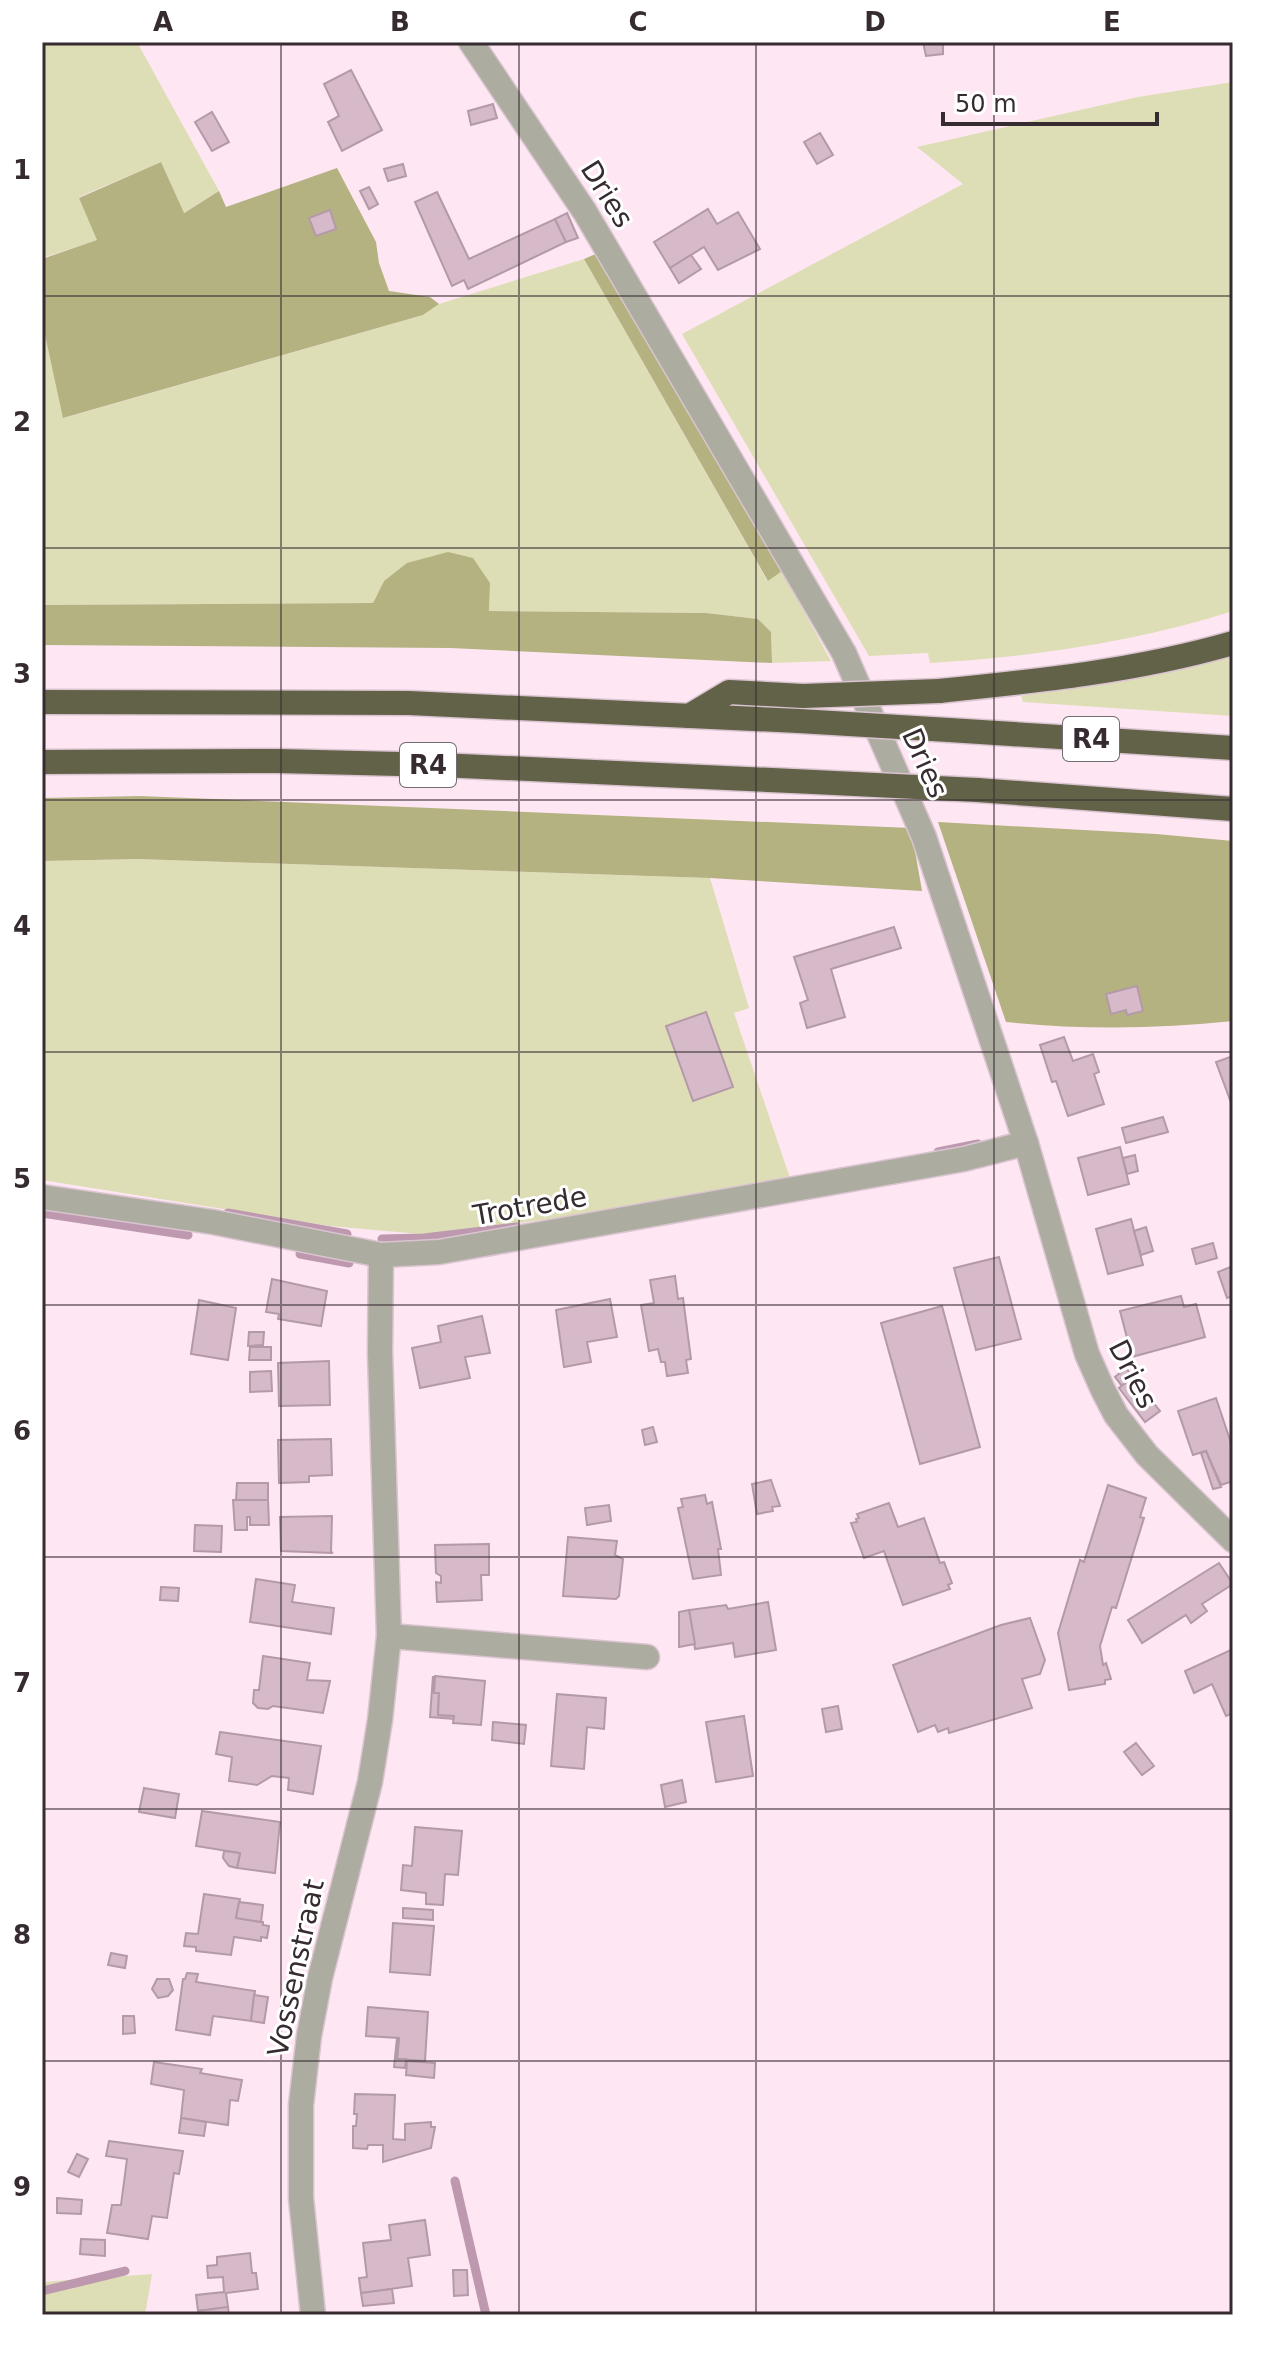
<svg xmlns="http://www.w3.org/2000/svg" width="1275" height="2357" viewBox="0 0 1275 2357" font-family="'DejaVu Sans',sans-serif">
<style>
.green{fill:#dedeb6}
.forest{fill:#b3b280}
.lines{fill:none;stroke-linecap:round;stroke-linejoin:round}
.stream{stroke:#bd98ae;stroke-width:9}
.building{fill:#d6baca;stroke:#b499a8;stroke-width:2}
.minor-casing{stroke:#dac4d0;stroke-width:27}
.motorway-casing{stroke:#dac4d0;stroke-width:27}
.minor{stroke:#acaca0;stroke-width:24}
.motorway{stroke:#626248;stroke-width:24}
.motorway-bridge-casing{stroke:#dac4d0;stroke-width:27;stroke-linecap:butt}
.motorway-bridge{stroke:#626248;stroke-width:24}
.grid{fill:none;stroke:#362b31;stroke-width:2;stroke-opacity:0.55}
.labels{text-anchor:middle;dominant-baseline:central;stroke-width:6;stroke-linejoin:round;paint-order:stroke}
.shield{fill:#fff;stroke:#726b6f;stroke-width:2}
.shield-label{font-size:26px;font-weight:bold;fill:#362b31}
.street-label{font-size:28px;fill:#362b31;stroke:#fff}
.neatline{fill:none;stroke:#362b31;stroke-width:3}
.grid-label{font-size:26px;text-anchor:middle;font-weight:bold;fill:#362b31}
</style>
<rect width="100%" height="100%" fill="#fee6f3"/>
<g class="green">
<path d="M42 42H137L219 191 183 213 161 162 79 197 98 240 42 258Z"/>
<path d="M1233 82V611C1136 642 1032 657 930 663L928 653 869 656 682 334 963 184 917 147 1138 97Z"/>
<path d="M584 259 767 580 782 571 831 661 772 663 771 632 758 619 706 613 489 611 490 583 384 581 373 603 42 605V321L64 418 423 315 439 304Z"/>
<path d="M1233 656V716L1023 702 1021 696 1150 675Z"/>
<path d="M138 859 710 878 749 1008 734 1013 790 1178 556 1218 431 1235 330 1226 42 1180V861Z"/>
<path d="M152 2274 145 2315H42V2282Z"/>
</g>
<g class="forest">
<path d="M161 162 184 213 219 191 226 207 337 168 376 242 379 263 389 291 430 297 439 304 423 315 63 418 42 321V259L97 240 79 198Z"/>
<path d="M598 253 782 571 768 581 584 259Z"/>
<path d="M448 552 473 558 490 583 489 611 706 613 758 619 771 632 772 663 450 648 42 645V605L373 603 384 581 407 563Z"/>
<path d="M140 796 911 828 922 891 710 878 138 859 42 861V798Z"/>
<path d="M938 822 1156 834 1233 841V1021C1159 1029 1081 1030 1006 1022Z"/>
</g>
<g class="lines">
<g class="stream">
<path d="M938 1152 978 1144"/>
<path d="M42 1213 188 1235"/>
<path d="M228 1213 347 1234"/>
<path d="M382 1239 424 1238 516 1227"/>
<path d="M300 1254 349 1263"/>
<path d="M455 2181 486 2315"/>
<path d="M42 2291 125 2271"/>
</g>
</g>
<g class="building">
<path d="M923 42H943V54L926 56Z"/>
<path d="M351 70 382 130 342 151 328 122 339 116 324 84Z"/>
<path d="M493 104 497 118 471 125 468 111Z"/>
<path d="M212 112 229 142 212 151 195 122Z"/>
<path d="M820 133 833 155 817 164 804 142Z"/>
<path d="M403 164 406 176 388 181 384 169Z"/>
<path d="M369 187 378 204 369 209 360 191Z"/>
<path d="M437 192 469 259 555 219 566 242 468 289 464 280 452 286 415 202Z"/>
<path d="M708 209 717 224 738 212 760 249 718 270 704 247 670 268 654 242Z"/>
<path d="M330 210 336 229 316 236 309 218Z"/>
<path d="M567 213 578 238 566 242 555 219Z"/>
<path d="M691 255 701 269 679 283 670 268Z"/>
<path d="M894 927 901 948 831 969 845 1017 807 1028 800 1003 808 1000 794 957Z"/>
<path d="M1137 986 1143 1011 1127 1015 1126 1010 1111 1014 1106 994Z"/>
<path d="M706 1012 733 1087 693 1101 666 1026Z"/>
<path d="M1064 1037 1073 1061 1093 1054 1099 1072 1094 1074 1104 1104 1068 1116 1056 1081 1052 1082 1040 1045Z"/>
<path d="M1233 1056V1108L1216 1062Z"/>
<path d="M1163 1117 1168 1132 1126 1143 1122 1128Z"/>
<path d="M1120 1147 1129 1184 1088 1195 1078 1158Z"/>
<path d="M1135 1155 1138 1171 1127 1174 1123 1158Z"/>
<path d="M1131 1219 1143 1265 1108 1274 1096 1229Z"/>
<path d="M1146 1227 1153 1251 1141 1255 1134 1231Z"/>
<path d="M1213 1243 1217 1258 1196 1264 1192 1249Z"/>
<path d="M999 1257 1021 1339 976 1350 954 1268Z"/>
<path d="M1233 1266V1296L1227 1298 1218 1272Z"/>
<path d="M675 1276 678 1299 683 1298 691 1359 686 1360 688 1373 667 1376 665 1362H661L658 1349 649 1351 641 1305 654 1303 650 1280Z"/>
<path d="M272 1279 327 1291 321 1326 278 1319 279 1314 266 1312Z"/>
<path d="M1181 1296 1184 1307 1196 1304 1205 1337 1132 1357 1120 1311Z"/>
<path d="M610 1299 617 1337 587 1342 591 1362 564 1367 556 1310Z"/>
<path d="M199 1300 236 1308 228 1360 191 1354Z"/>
<path d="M942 1306 980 1447 920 1464 881 1323Z"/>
<path d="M482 1316 490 1353 465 1357 470 1378 420 1388 412 1348 441 1342 438 1326Z"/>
<path d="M249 1332H264L263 1345 248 1346Z"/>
<path d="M250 1347H271V1360H249Z"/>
<path d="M329 1361 330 1405 279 1406 278 1363Z"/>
<path d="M1126 1368 1133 1377 1122 1386 1115 1377Z"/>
<path d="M271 1371 272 1391 250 1392V1372Z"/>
<path d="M1133 1377 1160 1411 1145 1422 1119 1388Z"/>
<path d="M1216 1398 1233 1449V1481L1221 1485 1206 1451 1193 1455 1178 1411Z"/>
<path d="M653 1427 657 1442 645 1445 642 1430Z"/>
<path d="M331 1439 332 1475 309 1476V1482L279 1483 278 1440Z"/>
<path d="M1206 1451 1221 1487 1213 1489 1201 1453Z"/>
<path d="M771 1480 780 1506 772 1507 773 1511 757 1514 752 1484Z"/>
<path d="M237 1483H268V1500H236Z"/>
<path d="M1108 1485 1146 1498 1140 1517 1144 1518 1116 1608 1112 1607 1100 1646 1103 1665 1106 1663 1111 1679 1105 1680V1684L1069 1690 1058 1633 1080 1560 1084 1562Z"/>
<path d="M705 1495 707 1504 712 1502 721 1549H718L721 1575 693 1579 678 1508 683 1507 681 1499Z"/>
<path d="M233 1500H268L269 1525H250V1517H247V1530H235Z"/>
<path d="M889 1503 898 1527 924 1518 940 1563 944 1562 952 1583 948 1585 950 1589 903 1605 884 1551 864 1558 851 1523 857 1522 856 1519 859 1518 857 1514Z"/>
<path d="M609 1505 611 1521 587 1525 585 1508Z"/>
<path d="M332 1516 331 1552 333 1553 281 1551 280 1517Z"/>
<path d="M195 1525 222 1526 221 1552 194 1551Z"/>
<path d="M568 1537 617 1541 615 1555 623 1559 619 1596 616 1599 563 1596Z"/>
<path d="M489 1544V1575H481L482 1600 437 1602 436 1582 441 1583V1576L436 1573 435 1545Z"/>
<path d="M1219 1563 1233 1584 1202 1604 1207 1611 1191 1623 1186 1615 1142 1643 1128 1620Z"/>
<path d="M256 1579 295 1585 292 1602 334 1608 331 1634 250 1622Z"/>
<path d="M161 1587 179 1588 178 1601 160 1600Z"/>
<path d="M768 1602 776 1650 735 1657 733 1643 695 1649 689 1610 726 1605 728 1609Z"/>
<path d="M689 1610 695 1644 679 1647V1612Z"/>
<path d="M1030 1618 1045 1660 1040 1674 1022 1679 1032 1708 949 1733 948 1728 938 1732 935 1725 918 1732 893 1665 1001 1625Z"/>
<path d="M1233 1649V1713L1226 1716 1212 1684 1194 1693 1185 1671Z"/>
<path d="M263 1656 310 1663 307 1680 330 1681 323 1713 273 1706 268 1709 258 1708 253 1703 254 1690H259Z"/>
<path d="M433 1676 434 1693H439L438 1715 454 1716V1719L430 1717Z"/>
<path d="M435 1676 485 1681 481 1725 453 1723 454 1716 438 1715 439 1693H434Z"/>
<path d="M557 1694 606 1698 604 1729 587 1727 584 1769 551 1766Z"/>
<path d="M838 1706 842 1729 826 1732 822 1709Z"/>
<path d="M744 1716 753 1776 716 1782 706 1722Z"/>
<path d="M493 1722 526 1725 524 1744 492 1740Z"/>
<path d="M220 1732 321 1746 313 1794 288 1790 289 1778 272 1776 257 1785 229 1781 232 1757 216 1754Z"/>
<path d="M1136 1743 1154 1766 1142 1775 1124 1752Z"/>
<path d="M682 1780 686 1802 665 1807 661 1785Z"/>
<path d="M144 1788 179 1794 175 1818 139 1812Z"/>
<path d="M202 1811 280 1822 275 1873 237 1868 240 1853 196 1846Z"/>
<path d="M415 1827 462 1831 458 1875 445 1874 443 1905 426 1904V1893L401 1890 403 1865 412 1866Z"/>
<path d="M224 1851 240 1853 237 1868 229 1866 223 1858Z"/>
<path d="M204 1894 240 1899 236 1918 263 1922V1925L269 1926 267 1938 261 1937V1941L234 1937 231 1955 196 1951V1947L184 1946 186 1933 198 1934Z"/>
<path d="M239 1902 263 1905 261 1922 236 1918Z"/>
<path d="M403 1908 433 1910V1920L403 1918Z"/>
<path d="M393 1923 434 1926 430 1975 390 1972Z"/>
<path d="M111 1953 127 1956 125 1968 108 1965Z"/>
<path d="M187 1973 198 1974 196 1982 255 1991 251 2021 213 2016 210 2035 176 2030 183 1979H185Z"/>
<path d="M157 1979H169L173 1990 168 1996 158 1998 152 1989Z"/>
<path d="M254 1995 268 1997 264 2023 251 2021Z"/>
<path d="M368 2007 428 2012 425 2061 397 2059 399 2038 366 2036Z"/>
<path d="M123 2016H134L135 2033 123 2034Z"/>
<path d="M397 2038H399L397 2059H406L405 2068 394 2067Z"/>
<path d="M407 2061 435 2063 434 2078 406 2075Z"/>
<path d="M154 2062 202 2069 200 2073 242 2080 238 2101 230 2100 228 2125 181 2118 184 2090 151 2084Z"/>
<path d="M355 2094 395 2095 393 2139 405 2140V2124L431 2122V2127H435L431 2148 383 2162V2145H368L367 2149 353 2148V2126H356L357 2114H354Z"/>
<path d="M181 2118 206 2122 204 2136 179 2133Z"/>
<path d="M109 2141 183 2151 179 2174 174 2173 167 2218 152 2216 148 2239 107 2233 112 2205H121L127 2159 106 2156Z"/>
<path d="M77 2154 88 2159 79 2177 68 2172Z"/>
<path d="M57 2198 82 2200 81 2214 57 2213Z"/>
<path d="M425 2220 430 2255 408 2258 412 2286 361 2293 359 2278 367 2277 363 2243 391 2240 389 2225Z"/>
<path d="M81 2239 105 2240V2256L80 2254Z"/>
<path d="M250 2253 252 2273H256L258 2289 226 2293 228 2307 198 2311 196 2295 224 2292 223 2277 208 2278 207 2266 217 2265V2257Z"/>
<path d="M453 2270H467L468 2295 454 2296Z"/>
<path d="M392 2289 394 2303 363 2306 361 2293Z"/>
<path d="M228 2307 229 2315H198V2311Z"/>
</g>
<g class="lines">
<defs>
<g id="minor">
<path d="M471 42 585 212 844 653 924 837 1026 1143 1087 1354 1103 1390 1116 1415 1147 1455 1233 1540"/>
<path d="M42 1197 213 1222 381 1255 439 1252 964 1159 1026 1143"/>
<path d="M389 1636 647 1657"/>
<path d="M313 2315 301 2198V2105L309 2036 320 1978 370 1782 380 1720 389 1636 380 1352 381 1255"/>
</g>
<g id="motorway">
<path d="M939 691C1038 681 1136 671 1233 643"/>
<path d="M42 702 409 703 799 721"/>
<path d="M689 716 729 692 803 696"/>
<path d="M949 730 1233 748"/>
<path d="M42 762 277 761 440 765 814 782"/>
<path d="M977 790 1233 809"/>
</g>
</defs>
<use href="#minor" class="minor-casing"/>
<use href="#motorway" class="motorway-casing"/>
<use href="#minor" class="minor"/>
<use href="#motorway" class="motorway"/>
<defs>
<g id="motorway-bridge">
<path d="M803 696 939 691"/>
<path d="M799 721 949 730"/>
<path d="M814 782 977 790"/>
</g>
</defs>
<use href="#motorway-bridge" class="motorway-bridge-casing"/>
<use href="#motorway-bridge" class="motorway-bridge"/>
</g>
<path class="grid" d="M281 42V2315M519 42V2315M756 42V2315M994 42V2315M42 296H1233M42 548H1233M42 800H1233M42 1052H1233M42 1305H1233M42 1557H1233M42 1809H1233M42 2061H1233"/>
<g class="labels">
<g class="shield">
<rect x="1063" y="717" width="56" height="44" rx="6"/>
<rect x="400" y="743" width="56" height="44" rx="6"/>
</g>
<g class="shield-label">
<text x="1091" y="739">R4</text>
<text x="428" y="765">R4</text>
</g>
<g class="street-label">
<text transform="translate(607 194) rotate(58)">Dries</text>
<text transform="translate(925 763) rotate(66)">Dries</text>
<text transform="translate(530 1206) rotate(-10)">Trotrede</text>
<text transform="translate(1133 1374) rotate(63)">Dries</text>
<text transform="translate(296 1968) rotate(-78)">Vossenstraat</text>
</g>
</g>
<rect width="1275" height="2357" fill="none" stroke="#ffffff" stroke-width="88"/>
<path d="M943 112v12h214v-12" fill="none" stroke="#362b31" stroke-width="4"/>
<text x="955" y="112" font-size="24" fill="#362b31" stroke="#ffffff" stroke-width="6" paint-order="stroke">50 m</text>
<rect x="44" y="44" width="1187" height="2269" class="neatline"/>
<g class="grid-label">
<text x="163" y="31">A</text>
<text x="400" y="31">B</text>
<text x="638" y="31">C</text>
<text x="875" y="31">D</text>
<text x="1112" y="31">E</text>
<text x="22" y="179">1</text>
<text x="22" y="431">2</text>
<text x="22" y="683">3</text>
<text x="22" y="935">4</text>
<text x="22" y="1188">5</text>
<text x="22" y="1440">6</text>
<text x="22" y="1692">7</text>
<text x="22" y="1944">8</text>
<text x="22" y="2196">9</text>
</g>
</svg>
